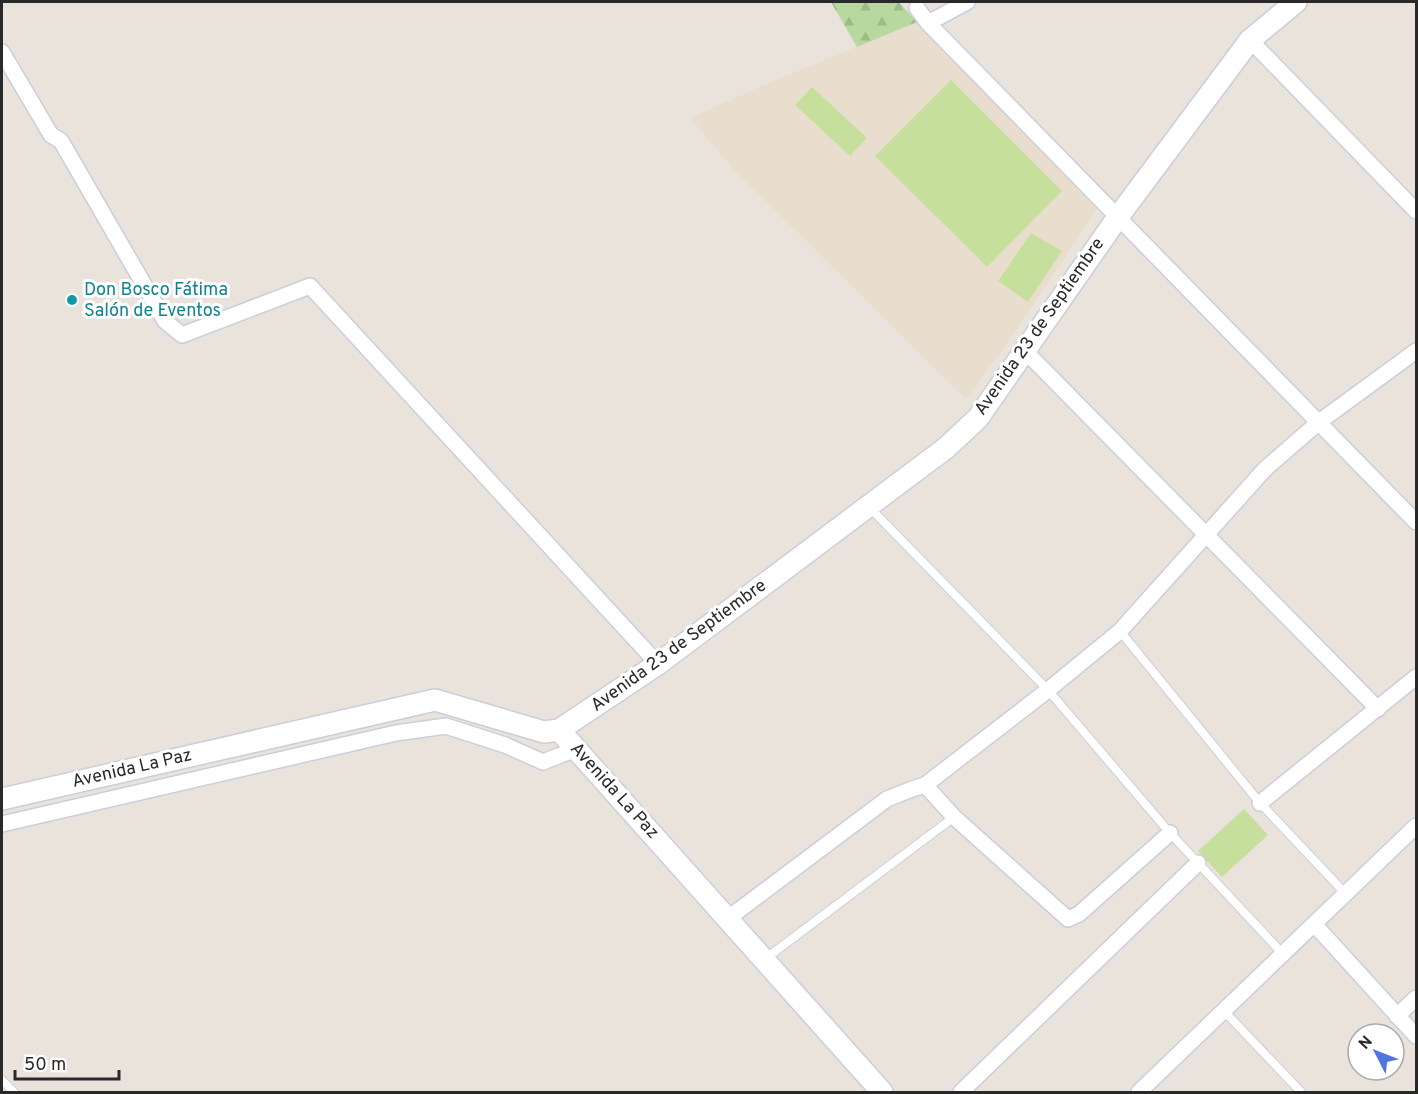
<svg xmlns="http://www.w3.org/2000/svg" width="1418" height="1094" viewBox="0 0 1418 1094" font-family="Overpass,sans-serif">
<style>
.education{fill:#e9dece}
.forest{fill:url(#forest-firs)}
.pitch{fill:#c7df9c}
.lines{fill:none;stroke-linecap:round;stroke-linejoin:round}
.lane-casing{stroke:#cbced9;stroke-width:10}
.street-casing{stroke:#cbced9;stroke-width:18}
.secondary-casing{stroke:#cbced9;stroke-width:24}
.lane{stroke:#fff;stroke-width:8}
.street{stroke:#fff;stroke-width:15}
.secondary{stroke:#fff;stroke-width:21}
.culture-dot{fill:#0f9aa8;stroke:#fff;stroke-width:2}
.labels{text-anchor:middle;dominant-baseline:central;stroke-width:6;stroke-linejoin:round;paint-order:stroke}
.culture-label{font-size:18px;fill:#0d838f;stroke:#fff;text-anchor:start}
.street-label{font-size:18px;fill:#292929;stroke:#fff}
</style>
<defs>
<pattern id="forest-firs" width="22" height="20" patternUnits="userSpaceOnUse" patternTransform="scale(1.5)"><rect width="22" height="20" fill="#b7d99f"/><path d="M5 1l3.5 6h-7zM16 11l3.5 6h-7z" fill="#9dba89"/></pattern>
</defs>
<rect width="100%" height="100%" fill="#e9e3dc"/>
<path class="education" d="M917 22 1097 209 1022 322 966 399 735 171 690 118 771 82Z"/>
<path class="forest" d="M831 2H899L917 22 857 47Z"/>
<g class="pitch">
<path d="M951 80 1062 191 987 267 875 156Z"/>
<path d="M812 87 867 138 850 156 795 105Z"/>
<path d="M1031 233 1062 251 1028 302 998 281Z"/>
<path d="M1244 809 1268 835 1222 877 1198 851Z"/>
</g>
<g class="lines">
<defs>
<g id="lane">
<path d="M870 508 1048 690 1170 833 1283 954"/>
<path d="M1120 631 1260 803 1346 894"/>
<path d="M765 959 954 817"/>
<path d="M1224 1011 1301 1092"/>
<path d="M2 1080 14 1092"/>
</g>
<g id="street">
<path d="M917 8 928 23 1416 522"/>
<path d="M928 23 967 2"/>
<path d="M1250 40 1416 211"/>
<path d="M2 52 51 135 61 141 165 321 182 335 310 286 658 664"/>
<path d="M1024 350 1378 709"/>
<path d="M925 785 954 817 1068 919 1079 914 1170 833"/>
<path d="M1260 803 1416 677"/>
<path d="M2 824 396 733 446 726 505 745 543 762 576 749"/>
<path d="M727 919 887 799 912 789 925 785 1048 690 1120 631 1265 469 1319 422 1416 351"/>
<path d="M1314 924 1416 1036"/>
<path d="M1397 1016 1416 998"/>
<path d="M961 1092 1198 863"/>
<path d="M1139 1092 1416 826"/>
</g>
<g id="secondary">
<path d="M559 730 882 1092"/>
<path d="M2 799 435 700 544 732 559 730 658 664 946 448 978 418 1118 217 1250 40 1296 2"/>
</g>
</defs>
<use href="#lane" class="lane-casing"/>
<use href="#street" class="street-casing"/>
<use href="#secondary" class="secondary-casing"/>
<use href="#lane" class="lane"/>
<use href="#street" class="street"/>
<use href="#secondary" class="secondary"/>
</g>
<circle class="culture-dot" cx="72" cy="300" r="6"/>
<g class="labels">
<g class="culture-label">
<text x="84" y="290">Don Bosco Fátima<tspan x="84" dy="21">Salón de Eventos</tspan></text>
</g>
<g class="street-label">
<text transform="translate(1040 327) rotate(-55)">Avenida 23 de Septiembre</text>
<text transform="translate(679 646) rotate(-36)">Avenida 23 de Septiembre</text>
<text transform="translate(132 769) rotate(-13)">Avenida La Paz</text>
<text transform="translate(614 791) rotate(48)">Avenida La Paz</text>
</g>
</g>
<rect width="1418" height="1094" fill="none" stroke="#292929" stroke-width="6"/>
<g transform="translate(1376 1052) rotate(312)"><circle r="28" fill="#ffffff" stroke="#a9a9a9" stroke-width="1.5"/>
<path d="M0-4.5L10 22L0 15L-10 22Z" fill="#5075e3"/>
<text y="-9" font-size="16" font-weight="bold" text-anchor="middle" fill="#292929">N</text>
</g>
<path d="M15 1070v9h104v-9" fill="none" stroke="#292929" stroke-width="3"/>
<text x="24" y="1070" font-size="18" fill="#292929" stroke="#ffffff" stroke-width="4.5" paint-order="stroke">50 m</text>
</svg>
